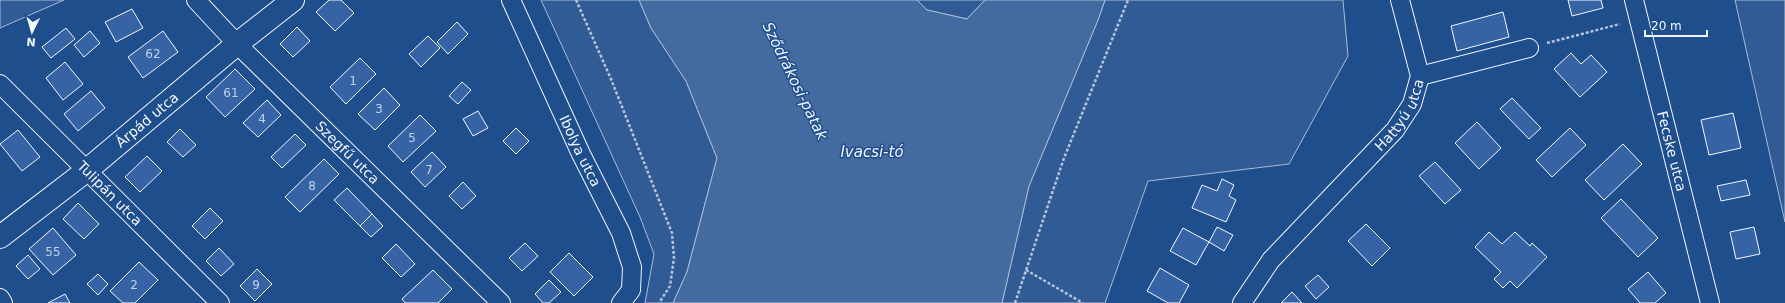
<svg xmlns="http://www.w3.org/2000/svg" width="1785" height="303" viewBox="0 0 1785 303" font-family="'DejaVu Sans',sans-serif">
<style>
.built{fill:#305b95;stroke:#a8bbd7}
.water{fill:#446ba0;stroke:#a8bbd7}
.building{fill:#3563a3;stroke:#f2f6ff}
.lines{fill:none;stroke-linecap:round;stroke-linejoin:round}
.minor-casing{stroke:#f2f6ff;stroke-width:20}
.tertiary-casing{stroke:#f2f6ff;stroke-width:24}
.path{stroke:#b3c4dc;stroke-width:2.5;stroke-dasharray:3 2;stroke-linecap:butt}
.minor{stroke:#1f4e8c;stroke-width:18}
.tertiary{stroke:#1f4e8c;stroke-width:22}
.labels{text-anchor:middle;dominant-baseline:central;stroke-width:3;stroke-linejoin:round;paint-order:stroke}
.number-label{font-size:12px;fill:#c3d1e8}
.street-label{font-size:14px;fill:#f2f6ff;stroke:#1f4e8c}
.water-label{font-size:15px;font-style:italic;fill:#f2f6ff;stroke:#1f4e8c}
</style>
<rect width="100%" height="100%" fill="#1f4e8c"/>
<g class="built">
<path d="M0 0H64L0 28Z"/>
<path d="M541 0H639L651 28 686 81 717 158 687 272 673 303H645L654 254 640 217Z"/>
<path d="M917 0H985L967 19 927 10Z"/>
<path d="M1105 0H1343L1348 56 1289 164 1148 181 1105 303H1002L1029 186 1098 20Z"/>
<path d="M1735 0H1785V222Z"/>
</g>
<path class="water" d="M639 0H917L927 10 967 19 985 0H1105L1098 20 1029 186 1002 303H673L687 272 717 158 686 81 651 28Z"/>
<g class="building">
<path d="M329 0H341L354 13 335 31 316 12Z"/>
<path d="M1568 0H1601L1603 8 1572 16Z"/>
<path d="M132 9 143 28 116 42 105 22Z"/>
<path d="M1503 12 1509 37 1457 51 1451 26Z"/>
<path d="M457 22 468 34 448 54 437 42Z"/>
<path d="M297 27 310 41 293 57 280 44Z"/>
<path d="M66 28 75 39 51 58 42 47Z"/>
<path d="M90 31 100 43 84 57 74 45Z"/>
<path d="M163 31 178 52 143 78 128 57Z"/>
<path d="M428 36 440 48 421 67 409 54Z"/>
<path d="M1571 53 1581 64 1591 55 1607 72 1580 97 1554 69Z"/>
<path d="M360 58 376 74 346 104 330 87Z"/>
<path d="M65 62 83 84 63 100 46 78Z"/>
<path d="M235 69 255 89 225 117 206 97Z"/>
<path d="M462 82 471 90 458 104 449 96Z"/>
<path d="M384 88 400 105 375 130 358 114Z"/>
<path d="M91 91 105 108 78 131 64 114Z"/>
<path d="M1512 98 1541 128 1529 139 1500 109Z"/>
<path d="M267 100 281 115 258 137 243 123Z"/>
<path d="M478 111 488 128 473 136 463 119Z"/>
<path d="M1733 113 1741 148 1709 155 1701 120Z"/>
<path d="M420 115 436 131 403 162 388 146Z"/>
<path d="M1477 122 1501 148 1479 169 1455 143Z"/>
<path d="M516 128 529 141 516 154 503 141Z"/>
<path d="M1570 128 1586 145 1552 177 1536 160Z"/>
<path d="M180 129 196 145 183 157 167 142Z"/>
<path d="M18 130 40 157 22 171 0 144Z"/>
<path d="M295 134 306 145 282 168 271 157Z"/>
<path d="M1623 144 1642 164 1604 200 1585 180Z"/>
<path d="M432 152 446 167 425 187 411 172Z"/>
<path d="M147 156 162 171 140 192 125 177Z"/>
<path d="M324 159 339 174 300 212 285 197Z"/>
<path d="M1435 162 1461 190 1445 204 1419 176Z"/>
<path d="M1222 179 1234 185 1229 196 1236 200 1226 222 1192 208 1202 185 1217 191Z"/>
<path d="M1746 180 1750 195 1721 201 1717 186Z"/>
<path d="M463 182 476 196 462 209 449 196Z"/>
<path d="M347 188 372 214 360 226 334 200Z"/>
<path d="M1621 199 1658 238 1638 257 1601 218Z"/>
<path d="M78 203 99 224 84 239 63 219Z"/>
<path d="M210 208 223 221 205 239 192 226Z"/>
<path d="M372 214 383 226 371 237 360 226Z"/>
<path d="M1366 224 1390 248 1372 266 1348 241Z"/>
<path d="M1217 227 1233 235 1224 251 1209 242Z"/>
<path d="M1754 227 1760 254 1736 259 1730 232Z"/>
<path d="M53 228 76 255 53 275 29 249Z"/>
<path d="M1183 228 1209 242 1196 265 1170 251Z"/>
<path d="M1489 232 1502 244 1515 232 1530 246 1532 243 1547 257 1517 288 1510 281 1503 288 1494 279 1501 272 1475 247Z"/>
<path d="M525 243 538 256 522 271 509 258Z"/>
<path d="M396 244 415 264 401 277 382 258Z"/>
<path d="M219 248 234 264 221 276 206 261Z"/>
<path d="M569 253 593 277 574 296 550 272Z"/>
<path d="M28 255 40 269 28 279 16 266Z"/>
<path d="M139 262 158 280 135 303H123L110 291Z"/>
<path d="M1160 268 1189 285 1179 303H1168L1147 291Z"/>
<path d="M257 269 272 284 255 301 240 286Z"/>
<path d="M433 270 452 289 438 303H405L402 299Z"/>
<path d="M1648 272 1666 293 1655 303H1640L1628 289Z"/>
<path d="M98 274 108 284 98 295 87 284Z"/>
<path d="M1318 275 1329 287 1316 299 1305 286Z"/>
<path d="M549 280 561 292 549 303H543L535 294Z"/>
<path d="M1292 292 1302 303H1281Z"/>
<path d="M65 294 70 303H48Z"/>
</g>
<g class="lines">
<defs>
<g id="minor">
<path id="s1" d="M196 0 237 44 501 303"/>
<path id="s2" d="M511 0 581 154 621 233 632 267 631 290 621 303"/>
<path id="s3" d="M1634 0 1710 303"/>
<path d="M1420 76 1529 48"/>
<path id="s4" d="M0 84 220 303"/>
<path d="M0 298 3 303"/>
<path id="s5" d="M1242 303 1271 260 1395 130 1412 104 1420 76 1400 0"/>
</g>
<g id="tertiary">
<path id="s6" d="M0 237 86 171 237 44 293 0"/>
</g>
</defs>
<use href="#minor" class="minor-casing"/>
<use href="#tertiary" class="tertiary-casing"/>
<g class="path">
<path d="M576 0 611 79 672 233 674 258 670 286 659 303"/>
<path d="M1547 43 1620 24"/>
<path d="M1026 270 1083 303"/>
<path d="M1015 303 1064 158 1128 0"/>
</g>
<use href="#minor" class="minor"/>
<use href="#tertiary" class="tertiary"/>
</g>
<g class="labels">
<g class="number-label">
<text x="153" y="54">62</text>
<text x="353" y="81">1</text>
<text x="231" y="93">61</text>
<text x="379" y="109">3</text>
<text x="262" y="119">4</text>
<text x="412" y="138">5</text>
<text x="429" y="170">7</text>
<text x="312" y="186">8</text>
<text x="53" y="252">55</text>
<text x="134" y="285">2</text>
<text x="256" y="285">9</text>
</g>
<g class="street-label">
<text stroke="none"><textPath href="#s5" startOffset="247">Hattyú utca</textPath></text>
<text stroke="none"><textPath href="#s6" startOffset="188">Árpád utca</textPath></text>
<text stroke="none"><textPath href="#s2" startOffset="166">Ibolya utca</textPath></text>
<text stroke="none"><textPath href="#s3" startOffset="156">Fecske utca</textPath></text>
<text stroke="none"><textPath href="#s1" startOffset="215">Szegfű utca</textPath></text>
<text stroke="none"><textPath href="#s4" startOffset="155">Tulipán utca</textPath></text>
</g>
<g class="water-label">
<text transform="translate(795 81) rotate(64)">Sződrákosi-patak</text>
<text x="872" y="152">Ivacsi-tó</text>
</g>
</g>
<g transform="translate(32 32) rotate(185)" stroke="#1f4e8c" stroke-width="3" paint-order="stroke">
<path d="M0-3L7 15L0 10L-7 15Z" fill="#f2f6ff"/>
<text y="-6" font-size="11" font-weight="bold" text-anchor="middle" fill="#f2f6ff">N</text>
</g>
<path d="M1645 30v6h62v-6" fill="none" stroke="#f2f6ff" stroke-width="2"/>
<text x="1651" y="30" font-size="12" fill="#f2f6ff" stroke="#1f4e8c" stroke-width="3" paint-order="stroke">20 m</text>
</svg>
